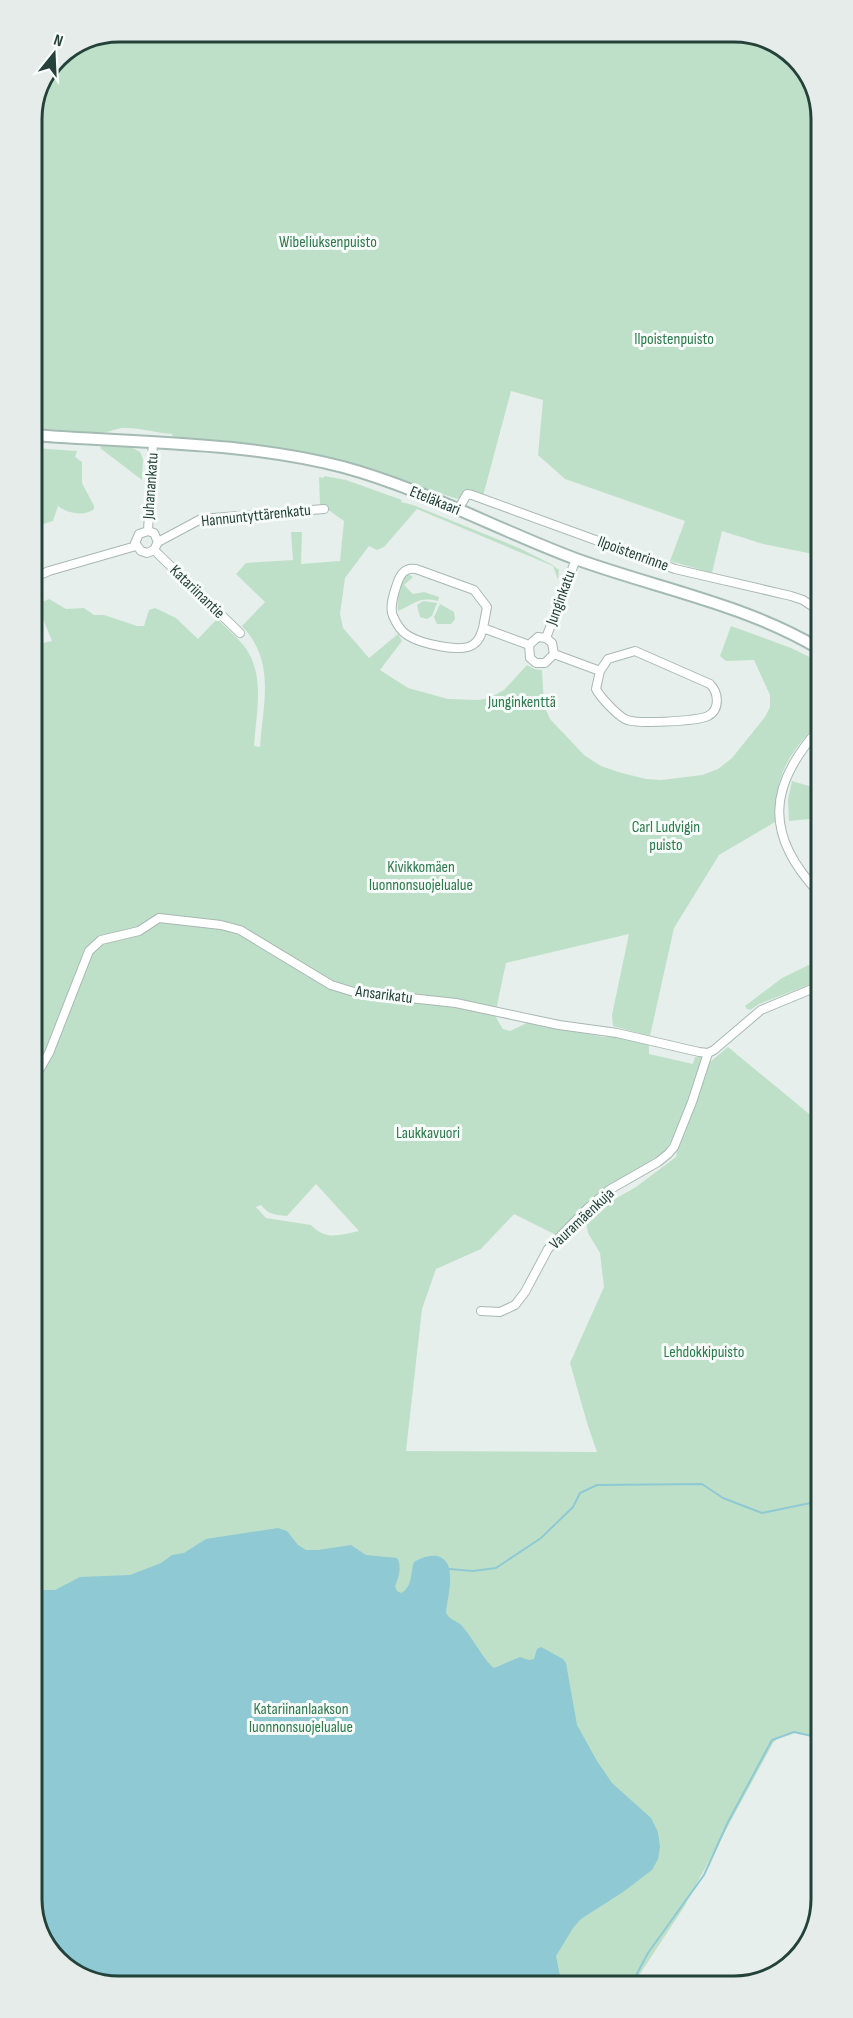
<svg xmlns="http://www.w3.org/2000/svg" width="853" height="2018" viewBox="0 0 853 2018" font-family="'Sofia Sans Condensed',sans-serif">
<style>
.green{fill:#bfe0c8;fill-rule:evenodd}
.water{fill:#8ec9d4}
.lines{fill:none;stroke-linecap:round;stroke-linejoin:round}
.stream{stroke:#8ec9d4;stroke-width:2}
.minor-casing{stroke:#a8b8b2;stroke-width:10}
.secondary-casing{stroke:#a4bbb3;stroke-width:14}
.minor{stroke:#fff;stroke-width:8}
.secondary{stroke:#fff;stroke-width:10}
.labels{text-anchor:middle;dominant-baseline:central;stroke-width:6;stroke-linejoin:round;paint-order:stroke}
.park-label{font-size:16px;fill:#2d7a4b;stroke:#f7fbf9}
.street-label{font-size:16px;fill:#24423a;stroke:#f7fbf9}
.rim{fill:none;stroke:#24423a;stroke-width:3}
</style>
<rect width="100%" height="100%" fill="#e6efeb"/>
<g class="green">
<path d="M119 32H740L788 50 817 91 818 555 763 544 722 531 712 573 670 561 685 521 565 479 538 455 543 400 511 391 483 496 469 489 458 499C404 483 352 462 296 451 255 442 214 440 173 438L172 434C156 433 139 427 122 428 114 429 107 433 98 433L32 428V114L57 57Z"/>
<path d="M102 446 131 447 140 452 143 459 142 480 100 448Z"/>
<path d="M32 448 77 451 75 457 82 462V483L94 506V509C84 517 67 513 58 506L53 521 33 527Z"/>
<path d="M324 476 346 480 402 500 401 502 413 505 519 548 551 564 559 570 558 580 553 566 417 509 384 547 377 550 369 546 345 578 340 614 343 628 369 658 398 634 402 641 380 670 408 688 448 699 479 700 489 698 504 690 527 665 534 669 542 670 544 705 550 719 584 755 601 766 618 772 646 779 661 780 702 775 718 769 732 758 765 717 770 707V695L754 660 726 661 720 656 731 626 791 648 818 661 819 722C786 757 776 774 775 822L719 855 674 928 650 1036 613 1026 612 1015 629 934 506 963 496 1010 457 999 343 986 333 982 240 930 218 928 249 938 328 986 453 1005 487 1012 495 1016 503 1029 510 1031 529 1022 603 1037H619L649 1045V1054L693 1064 695 1057H703L695 1085 673 1138 665 1151 629 1175 560 1237 514 1214 481 1249 436 1269 422 1309 406 1451 597 1452 588 1426 570 1363 604 1287 600 1253 588 1233 586 1222 589 1214 636 1187 676 1157 679 1141 710 1062 728 1047 820 1123 821 1738C805 1733 786 1728 773 1743L684 1907 634 1983H603L580 1979 576 1983 113 1986 65 1968 36 1927 33 645 52 641 37 604 49 599 66 609 84 608 94 615H104L137 626H144L149 610 155 608 176 618 198 639 217 619C226 628 236 636 244 646 266 674 256 714 254 746L260 747C263 702 276 662 242 626L265 602 236 574 246 563 293 560 291 532H302L301 564 340 561 344 521 320 504 319 477 324 478ZM316 1184 359 1231C340 1235 326 1241 311 1225L266 1218 256 1207 261 1205C268 1214 275 1215 287 1216Z"/>
<path d="M408 574 413 577 404 585 413 594 424 592 439 597 438 601C419 596 414 604 398 611 397 598 398 584 408 574Z"/>
<path d="M423 601 437 603 432 616 427 619 420 617 417 605Z"/>
<path d="M440 604 454 612 455 619 451 624H437L434 617Z"/>
<path d="M792 781 819 789V818L789 821 788 800Z"/>
<path d="M819 960V981L759 1004 750 1010 747 1009 745 1006 782 978Z"/>
</g>
<path class="water" d="M278 1528 287 1531 298 1545 306 1550H318L351 1545 366 1555 397 1558C402 1566 399 1578 395 1586L397 1591 401 1593C413 1587 410 1573 414 1562 421 1558 429 1555 437 1556 459 1561 447 1598 446 1613 450 1620 455 1620 461 1625 471 1635 485 1662 494 1668L520 1657 529 1660 534 1659 537 1649 541 1647 563 1659 566 1663 577 1725 597 1761 612 1783 651 1818 658 1832 660 1847 658 1859 652 1870 623 1892 581 1919 573 1928 556 1956 560 1976 555 1983 113 1986 65 1968 36 1927 35 1590H55L80 1577 130 1575 161 1563 172 1555 184 1553 206 1539Z"/>
<g class="lines">
<g class="stream">
<path d="M449 1569 473 1571 496 1568 541 1538 573 1507 580 1493 597 1485 702 1484 723 1498 762 1513 820 1501"/>
<path d="M560 1976 585 1983"/>
<path d="M632 1983 648 1953 704 1875 728 1822 772 1740 794 1732 821 1738"/>
</g>
<defs>
<g id="minor">
<path d="M458 510 467 494 472 495 675 569 791 596 803 600 818 610"/>
<path d="M148 531 154 533 158 542 154 550 147 553 141 551 135 543 139 534 148 531 153 442"/>
<path d="M158 542 201 519 324 509"/>
<path d="M154 550 240 633"/>
<path d="M33 578 49 571 136 546"/>
<path d="M483 628C481 634 480 640 474 644 462 654 419 643 407 635 401 631 396 623 393 616 389 607 394 593 397 584 400 574 405 567 416 569L474 590 487 607 483 628 529 645 538 637 546 638"/>
<path d="M546 638 552 643 554 654 600 671 596 689C600 697 617 715 625 719 635 725 697 721 708 716 721 709 718 692 710 684L635 651 608 659 600 671"/>
<path d="M546 638 576 559"/>
<path d="M529 645 530 658 536 663H545L554 654"/>
<path d="M819 729C767 787 765 836 819 893"/>
<path d="M34 1079 49 1053 89 951 101 940 139 931 159 918 221 925 240 930 331 985 354 992 456 1003 559 1025 617 1033 699 1052 708 1053 714 1050 761 1010 819 986"/>
<path d="M481 1311 500 1312 515 1305 525 1292 548 1249 588 1208 609 1190 658 1162 668 1154 674 1147 692 1102 708 1053"/>
</g>
<path id="secondary" d="M32 435C136 443 242 441 343 467 424 489 498 530 576 559 656 588 744 604 818 648"/>
</defs>
<use href="#minor" class="minor-casing"/>
<use href="#secondary" class="secondary-casing"/>
<use href="#minor" class="minor"/>
<use href="#secondary" class="secondary"/>
</g>
<g class="labels">
<g class="park-label">
<text x="328" y="242">Wibeliuksenpuisto</text>
<text x="674" y="339">Ilpoistenpuisto</text>
<text x="522" y="702">Junginkenttä</text>
<text x="666" y="827">Carl Ludvigin<tspan x="666" dy="18">puisto</tspan></text>
<text x="421" y="867">Kivikkomäen<tspan x="421" dy="18">luonnonsuojelualue</tspan></text>
<text x="428" y="1133">Laukkavuori</text>
<text x="704" y="1352">Lehdokkipuisto</text>
<text x="301" y="1709">Katariinanlaakson<tspan x="301" dy="18">luonnonsuojelualue</tspan></text>
</g>
<g class="street-label">
<text transform="translate(151 486) rotate(-86)">Juhanankatu</text>
<text transform="translate(435 501) rotate(22)">Eteläkaari</text>
<text transform="translate(256 516) rotate(-6)">Hannuntyttärenkatu</text>
<text transform="translate(633 554) rotate(20)">Ilpoistenrinne</text>
<text transform="translate(197 592) rotate(44)">Katariinantie</text>
<text transform="translate(561 598) rotate(-70)">Junginkatu</text>
<text transform="translate(384 995) rotate(7)">Ansarikatu</text>
<text transform="translate(582 1219) rotate(-43)">Vauramäenkuja</text>
</g>
</g>
<path d="M0 0H853V2018H0ZM119 42H734A77 77 0 0 1 811 119V1899A77 77 0 0 1 734 1976H119A77 77 0 0 1 42 1899V119A77 77 0 0 1 119 42Z" fill="#e6ecea" fill-rule="evenodd"/>
<path class="rim" d="M119 42H734A77 77 0 0 1 811 119V1899A77 77 0 0 1 734 1976H119A77 77 0 0 1 42 1899V119A77 77 0 0 1 119 42Z"/>
<g transform="translate(54 54) rotate(18)" stroke="#f7fbf9" stroke-width="4.5" paint-order="stroke">
<path d="M0-4.5L10 22L0 15L-10 22Z" fill="#24423a"/>
<text y="-9" font-size="16" font-weight="bold" text-anchor="middle" fill="#24423a">N</text>
</g>
</svg>
